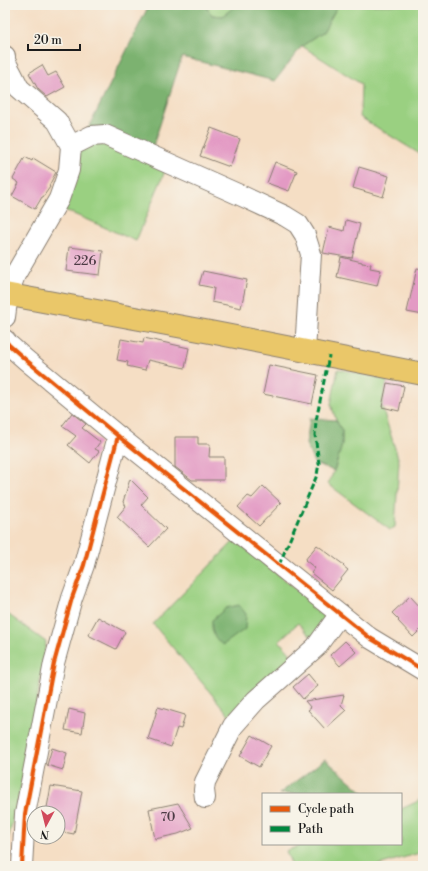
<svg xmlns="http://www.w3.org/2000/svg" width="428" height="871" viewBox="0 0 428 871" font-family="'Libre Bodoni',serif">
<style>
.green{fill:#9ad081;stroke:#5b764e}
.forest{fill:#7bb26f;stroke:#4c6746}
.building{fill:#e39ac4}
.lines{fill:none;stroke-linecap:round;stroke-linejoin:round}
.minor-casing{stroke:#887d70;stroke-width:22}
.major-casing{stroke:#887d70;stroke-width:24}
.minor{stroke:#fff;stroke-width:20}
.major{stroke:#eac769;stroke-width:22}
.quiet{stroke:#00873e;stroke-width:3;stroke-dasharray:6 3;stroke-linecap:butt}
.cycleway-casing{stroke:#f7f3e8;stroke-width:6}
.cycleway{stroke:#e8590c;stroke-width:4}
.labels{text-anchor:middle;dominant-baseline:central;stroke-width:3.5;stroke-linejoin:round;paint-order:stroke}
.number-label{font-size:13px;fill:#4e3c46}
</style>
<rect width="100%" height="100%" fill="#f7f3e8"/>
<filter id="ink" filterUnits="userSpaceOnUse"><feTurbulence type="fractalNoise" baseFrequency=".025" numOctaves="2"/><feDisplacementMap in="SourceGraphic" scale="8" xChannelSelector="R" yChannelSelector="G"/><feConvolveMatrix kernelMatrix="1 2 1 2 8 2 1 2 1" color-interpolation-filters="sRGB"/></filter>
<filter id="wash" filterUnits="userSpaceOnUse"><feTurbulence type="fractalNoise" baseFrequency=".012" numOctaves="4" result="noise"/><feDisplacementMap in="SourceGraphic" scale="16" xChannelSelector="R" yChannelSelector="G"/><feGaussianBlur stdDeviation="0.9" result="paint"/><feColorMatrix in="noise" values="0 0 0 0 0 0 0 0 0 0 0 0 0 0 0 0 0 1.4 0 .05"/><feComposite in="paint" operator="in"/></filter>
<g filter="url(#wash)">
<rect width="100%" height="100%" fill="#f5dec4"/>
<g class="green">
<path d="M208 5H236L223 16 212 15 207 8Z"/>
<path d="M338 5H423V156L360 117 361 84 302 46 323 32Z"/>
<path d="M104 141 165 171 136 241 62 209 79 152 94 142Z"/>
<path d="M338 369 386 379 387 383 382 407 399 461 395 527 390 530 328 484 334 471 342 445V431L336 420 331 404Z"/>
<path d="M235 540 324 611 326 620 316 636H310L298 623 279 641 290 653V661L229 715 153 624Z"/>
<path d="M5 612 46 642C41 678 35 712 29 747 22 781 16 815 5 848Z"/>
<path d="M423 799V852L375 866H292L286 851 304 844H401V809Z"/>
</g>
<g class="forest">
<path d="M151 5H208L207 8 212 15 223 16 236 5H338L323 32 302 46 275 81 182 57 152 149 88 129 147 9Z"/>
<path d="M310 418 336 420 342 431V445L334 471 314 463 306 444Z"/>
<path d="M239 605 246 614 245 629 223 645C214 638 211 632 212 620L226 608Z"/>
<path d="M325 759 365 794H279Z"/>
</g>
<g id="blocks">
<g class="building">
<path d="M42 65 48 76 56 72 65 87 47 97 38 89 29 73Z"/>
<path d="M211 128 240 139 230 167 200 156Z"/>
<path d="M25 157 32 161 33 158 56 172 49 186 50 187 43 197H42L35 209 12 196 19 183 13 179Z"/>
<path d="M275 162 297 171 289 191 267 183Z"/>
<path d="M359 167 389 176 383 197 353 188Z"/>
<path d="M346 220 360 224 352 258 323 253 329 227 344 231Z"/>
<path d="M69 247 103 251 100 275 66 271Z"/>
<path d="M341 257 362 262V263L371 264 370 268 381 270 377 286 337 277Z"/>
<path d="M417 268 423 269V315L407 312Z"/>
<path d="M203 271 247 280 241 308 212 302 214 288 199 285Z"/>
<path d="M144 338 189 348 185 368 148 360 145 370 127 366 128 362 117 360 121 339 143 343Z"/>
<path d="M269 365 318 375 312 404 263 394Z"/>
<path d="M387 383 404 386 399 411 382 407Z"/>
<path d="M72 413 86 424 82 428 100 442 95 449 99 451 90 463 68 445 76 436 62 426Z"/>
<path d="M175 437H198V444H210L209 457H224V480H192L175 467Z"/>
<path d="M130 479 148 497 141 505 166 529 149 547 117 517 126 506 123 502Z"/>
<path d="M263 486 281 503 259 526 238 507 248 496 252 498Z"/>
<path d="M317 545 344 565 343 566 348 570 332 590 311 573 315 568 305 560Z"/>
<path d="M410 596 423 610V627L413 637 398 621 399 620 392 613Z"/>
<path d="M98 617 125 632 116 649 88 635Z"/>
<path d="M345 641 356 652 340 666 330 655Z"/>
<path d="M308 674 318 686 303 699 293 687Z"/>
<path d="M344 695 341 705 346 710 325 729 308 710 311 708 305 701Z"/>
<path d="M158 707 185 715 181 729 177 728 171 747 148 739Z"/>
<path d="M69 709 85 713 82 733 65 730Z"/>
<path d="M252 735 271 746 259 767 240 756Z"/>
<path d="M52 748 67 753 63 770 47 765Z"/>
<path d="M51 786 82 791 74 834 58 831V813H46Z"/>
<path d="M178 803 193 828 178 834 155 839 149 809Z"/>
</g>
</g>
</g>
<g filter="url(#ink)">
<use href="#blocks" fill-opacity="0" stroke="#887d70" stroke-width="1"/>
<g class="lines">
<defs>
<g id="minor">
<path d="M5 56V61L12 74 19 88 57 121 71 146 69 170 59 199 15 275 8 294 5 317"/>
<path d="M71 146 91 136 105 135 242 196 285 216 298 224 305 235 311 254 305 351"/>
<path d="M5 340 9 345 26 360 118 436 370 638 423 670"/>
<path d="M205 798 204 790 205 782 233 726 256 700 316 647 340 614"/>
<path d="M22 866 25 814 54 663 72 598 84 565 118 436"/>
</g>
<path id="major" d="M5 294 210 332 423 374"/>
</defs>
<use href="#minor" class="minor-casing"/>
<use href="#major" class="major-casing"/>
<use href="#minor" class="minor"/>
<use href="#major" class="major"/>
<path class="quiet" d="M279 565 317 475 319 463 315 435 316 421 329 356"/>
<defs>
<g id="cycleway">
<path d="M5 340 9 345 26 360 118 436 370 638 423 670"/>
<path d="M22 866 25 814 54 663 72 598 84 565 118 436"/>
</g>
</defs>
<use href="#cycleway" class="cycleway-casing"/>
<use href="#cycleway" class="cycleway"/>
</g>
</g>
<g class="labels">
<g class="number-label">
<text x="85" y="261">226</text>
<text x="168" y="817">70</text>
</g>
</g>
<rect width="428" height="871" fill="none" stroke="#f7f3e8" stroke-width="20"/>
<rect x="262" y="793" width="140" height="52" fill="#f7f3e8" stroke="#9f9d96"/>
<rect x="270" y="806" width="20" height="6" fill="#e8590c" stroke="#9f9d96"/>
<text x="298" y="813" font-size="12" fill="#1c1c1c">Cycle path</text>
<rect x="270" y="826" width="20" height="6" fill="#00873e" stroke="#9f9d96"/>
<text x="298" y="833" font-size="12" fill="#1c1c1c">Path</text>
<g transform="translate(46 825) rotate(187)"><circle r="19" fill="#f7f3e8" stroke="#9f9d96"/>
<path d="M0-3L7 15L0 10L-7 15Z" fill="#d1495b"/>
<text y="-6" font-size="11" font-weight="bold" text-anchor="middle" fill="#1c1c1c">N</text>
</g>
<path d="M28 44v6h52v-6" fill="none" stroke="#1c1c1c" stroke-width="2"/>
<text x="34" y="44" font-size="12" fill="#1c1c1c" stroke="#f7f3e8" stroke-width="3" paint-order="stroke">20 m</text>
</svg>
